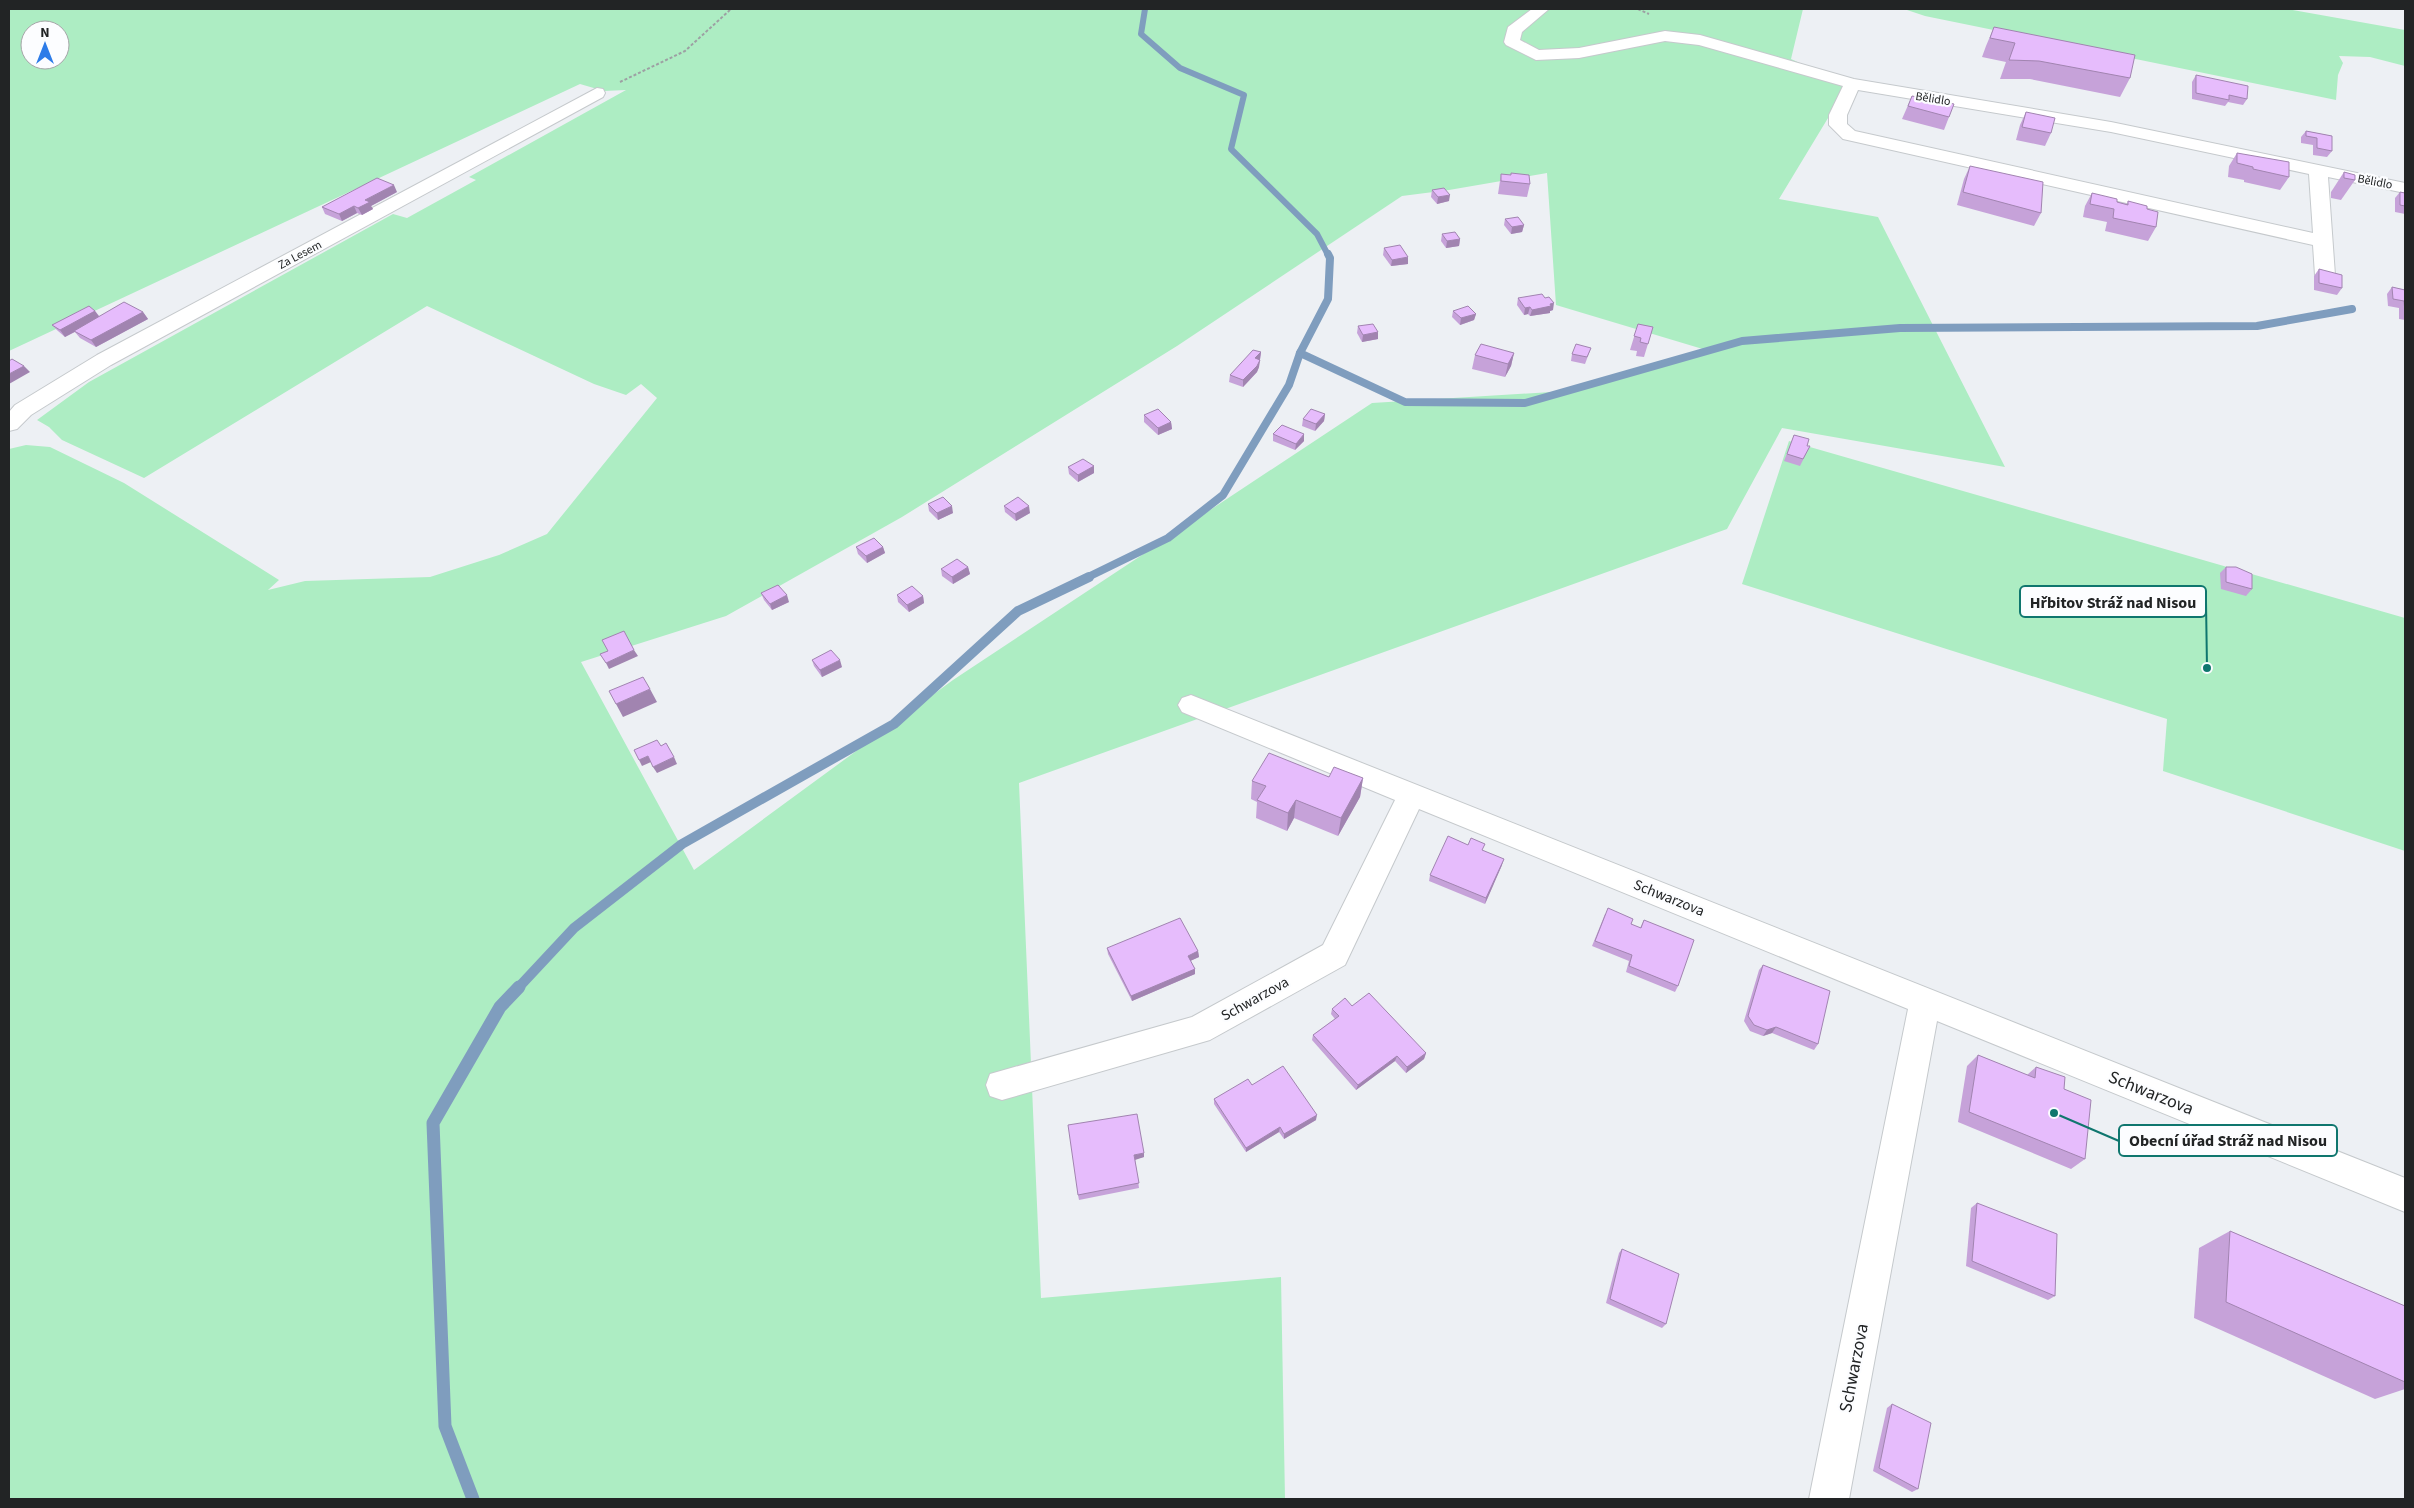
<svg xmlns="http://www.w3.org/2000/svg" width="2414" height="1508" viewBox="0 0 2414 1508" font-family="'Source Sans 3',sans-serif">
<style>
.green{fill:#adedc3;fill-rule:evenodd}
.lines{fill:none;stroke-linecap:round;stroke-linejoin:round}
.stream-far3{stroke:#7f9dbe;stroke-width:6}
.stream-far2{stroke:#7f9dbe;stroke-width:8}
.stream-far1{stroke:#7f9dbe;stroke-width:10}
.stream{stroke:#7f9dbe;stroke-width:13}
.minor-casing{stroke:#c5c9cc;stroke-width:2}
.path{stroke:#9da0a3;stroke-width:2;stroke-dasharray:3 2;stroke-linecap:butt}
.minor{fill:#fff;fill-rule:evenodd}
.wall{fill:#c6a2d9}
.shaded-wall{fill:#a184b0}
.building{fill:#e6bcfc;stroke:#a184b0}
.labels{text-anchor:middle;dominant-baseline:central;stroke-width:4.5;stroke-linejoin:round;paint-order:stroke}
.far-street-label{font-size:12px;fill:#222425;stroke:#fcfdff}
.street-label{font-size:15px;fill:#222425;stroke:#fcfdff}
.near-street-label{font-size:18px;fill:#222425;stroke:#fcfdff}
.leader{fill:none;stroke:#0f766e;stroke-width:2}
.callout-dot{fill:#0f766e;stroke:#fcfdff;stroke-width:2}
.callout{fill:#fcfdff;stroke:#0f766e;stroke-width:2}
.callout-label{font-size:16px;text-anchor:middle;font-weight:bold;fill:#222425}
</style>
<rect width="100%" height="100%" fill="#edf0f4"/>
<g class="green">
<path d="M9 9H1803L1791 59 1848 85 1779 199 1878 217 2005 467 1782 428 1727 529 1019 783 1041 1298 1281 1277 1285 1499H9V449L26 445 50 447 124 483 279 580 268 590 305 581 430 577 499 555 547 534 657 398 641 384 626 395 594 384 427 306 144 478 62 440 49 427 37 420 89 382 393 214 407 218 476 180 469 177 626 90 604 91 580 84 9 351ZM30 30H60V60H30ZM1547 173 1556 305 1706 350 1567 391 1372 403 953 680 694 870 581 662 726 616 902 517 1177 346 1402 196 1449 190Z"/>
<path d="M1904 9H2287L2405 30V66L2370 57 2339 56 2343 63 2338 75 2336 100 1925 16Z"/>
<path d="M1789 441 2405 618V851L2163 771 2167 719 1742 584Z"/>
</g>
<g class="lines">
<path class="stream-far3" d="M1145 9 1141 34 1180 68 1244 95 1231 149 1317 234 1328 255"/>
<g class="stream-far2">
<path d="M1300 353 1405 402 1525 403 1742 341 1900 328 2257 326 2352 309"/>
<path d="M1086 578 1168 538 1223 495 1289 385 1300 353 1328 299 1330 258 1328 254"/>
</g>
<path class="stream-far1" d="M518 988 574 928 682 844 894 724 1018 611 1089 577"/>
<path class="stream" d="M473 1499 445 1426 433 1123 500 1007 519 987"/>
<defs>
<g id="minor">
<path d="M1532 9H1549L1522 32 1520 40 1539 50 1579 48 1665 31 1700 35 1854 79 2111 122 2405 183V193L2328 177 2335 275 2332 279 2325 281 2318 279 2315 275 2313 245 1843 139 1829 125V115L1843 86 1699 45 1665 41 1579 58 1536 60 1506 45 1504 42 1508 27ZM1858 90 2111 132 2309 174 2313 233 1855 131 1847 124V115Z"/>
<path d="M597 88 603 89 605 93 603 97 111 365 31 415 17 429 9 431V412L15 405 97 355Z"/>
<path d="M1191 695 2405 1178V1212L1937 1021 1849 1499H1809L1908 1009 1419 809 1345 965 1210 1040 1002 1100 990 1096 986 1085 990 1074 1192 1017 1323 945 1395 800 1182 712 1178 705 1182 698Z"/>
</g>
</defs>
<use href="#minor" class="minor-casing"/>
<g class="path">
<path d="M1638 9 1649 14"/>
<path d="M620 82 685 51 731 9"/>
</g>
<use href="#minor" class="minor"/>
</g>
<g class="wall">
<path d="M1994 27 2130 78 2120 97 2030 79H2000L2006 62 1982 57 1986 46Z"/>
<path d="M2196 75 2247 99 2243 105 2228 102 2225 106 2192 99V82Z"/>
<path d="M1912 96 1949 117 1944 130 1902 119Z"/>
<path d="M2026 112 2051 133 2045 146 2016 140 2020 125Z"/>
<path d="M2306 131 2332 136V151L2327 157 2313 155V145L2301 143V137Z"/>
<path d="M2237 153 2289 177 2280 190 2244 182V180L2228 177 2229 166Z"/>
<path d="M1970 166 2041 213 2034 226 1957 205 1964 179Z"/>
<path d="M2344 172 2355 180 2341 200 2331 198V192Z"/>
<path d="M1501 174 1530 184 1527 197 1498 194Z"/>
<path d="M1432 190 1449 201 1437 204 1431 197Z"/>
<path d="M397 192 371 206 373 209 362 215 357 213 342 221 325 214 322 207Z"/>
<path d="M2400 192 2405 193V214L2395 212V198Z"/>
<path d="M2092 193 2117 202 2127 204 2128 201 2147 209 2156 227 2148 241 2105 231 2107 222 2083 217 2085 206Z"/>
<path d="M1505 219 1524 225 1522 232 1511 234 1504 225Z"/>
<path d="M1442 234 1460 239 1459 246 1446 248 1441 241Z"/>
<path d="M1384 248 1408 264 1391 266 1383 255Z"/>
<path d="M2319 269 2342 288 2337 295 2314 290V276Z"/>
<path d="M2392 287 2405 290V320L2399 319V308L2388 306 2387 294Z"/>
<path d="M1518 298 1553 310 1550 311V313L1530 316 1528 314 1524 315 1517 305Z"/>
<path d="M95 311 100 317 143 312 148 319 96 347 80 338 75 332 65 337 58 331 52 325Z"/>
<path d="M1453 311 1476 314 1474 320 1460 325 1452 317Z"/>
<path d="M1638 324 1653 327 1644 357 1636 356 1637 351 1630 350Z"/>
<path d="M1358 326 1378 332V339L1362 342 1357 333Z"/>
<path d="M1591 348 1585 364 1571 361 1572 354Z"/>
<path d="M1261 352 1259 367 1257 372 1243 387 1229 382 1230 375Z"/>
<path d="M1514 353 1511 366 1505 377 1472 369 1475 355Z"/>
<path d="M1325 414 1324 421 1315 431 1302 426 1303 419Z"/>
<path d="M1144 415 1171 422 1172 429 1158 435 1144 422Z"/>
<path d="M1273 434 1304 441 1295 450 1273 441Z"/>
<path d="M1794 435 1807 446H1810L1800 466 1784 461Z"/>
<path d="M1094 466V473L1078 482 1069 474 1068 467Z"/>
<path d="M928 504 953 513 938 520 929 511Z"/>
<path d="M1004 506 1030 513 1016 521 1005 512Z"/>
<path d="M856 547H883L885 553 867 563 858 554Z"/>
<path d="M968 567 970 574 953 584 942 576 941 569Z"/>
<path d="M2226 567 2252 589 2246 596 2221 589 2220 573Z"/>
<path d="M761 593 789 602 772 610 764 600Z"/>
<path d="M897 595 923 596 924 603 909 612 898 602Z"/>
<path d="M812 660 842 667 822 677 814 666Z"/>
<path d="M1329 777 1363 778 1360 797 1338 836 1294 818 1287 831 1256 818 1257 802 1251 799 1252 781Z"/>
<path d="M1483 851 1502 865 1485 904 1429 881 1430 875Z"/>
<path d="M1605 914 1640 928 1644 920 1678 986 1675 992 1626 972 1629 961 1592 946Z"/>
<path d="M1107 948 1198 951 1199 957 1190 961 1195 974 1132 1001 1108 954Z"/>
<path d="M1763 965 1818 1044 1814 1050 1772 1033 1763 1036 1750 1031 1744 1021 1759 970Z"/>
<path d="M1352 1006 1426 1053 1424 1059 1406 1073 1395 1061 1356 1090 1312 1040 1313 1035 1335 1019 1331 1014 1332 1009Z"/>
<path d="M1978 1055 2027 1075 2036 1067 2064 1089 2085 1159 2071 1169 1958 1122 1967 1066Z"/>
<path d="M1252 1085 1316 1120 1284 1139 1279 1132 1246 1152 1214 1104V1099Z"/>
<path d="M1144 1153V1157L1135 1159 1139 1188 1079 1200 1078 1195Z"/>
<path d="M1977 1203 2055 1296 2048 1300 1966 1266 1971 1208Z"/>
<path d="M2230 1231 2405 1306V1389L2375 1399 2194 1318 2199 1248Z"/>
<path d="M1622 1249 1666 1324 1662 1328 1606 1303 1619 1253Z"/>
<path d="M1892 1404 1918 1489 1912 1492 1873 1471 1887 1408Z"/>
</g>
<g class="shaded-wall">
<path d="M394 185 397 192 371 206 373 209 362 215 358 208 365 200Z"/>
<path d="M1450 195 1449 201 1437 204 1438 197Z"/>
<path d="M354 206 357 213 342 221 339 214Z"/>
<path d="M1524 225 1522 232 1511 234 1512 227Z"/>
<path d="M1460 239 1459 246 1446 248 1447 241Z"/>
<path d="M1408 257V264L1391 266 1392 260Z"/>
<path d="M1554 303 1553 310 1550 311V313L1530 316 1532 310Z"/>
<path d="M1530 307 1528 314 1524 315 1525 308Z"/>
<path d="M95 311 100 318 65 337 60 330Z"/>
<path d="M143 312 148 319 96 347 91 340Z"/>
<path d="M1476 314 1474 320 1460 325 1461 318Z"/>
<path d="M1378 332V339L1362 342 1363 335Z"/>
<path d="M1261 352 1259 367 1257 372 1243 387V380L1255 358Z"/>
<path d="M1514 353 1511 366 1505 377 1508 364Z"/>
<path d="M24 366 30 372 9 384V374Z"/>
<path d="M1325 414 1324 421 1315 431 1316 424Z"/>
<path d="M1171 422 1172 429 1158 435V428Z"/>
<path d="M1304 434V441L1295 450 1296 444Z"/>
<path d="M1094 466V473L1078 482V475Z"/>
<path d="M952 506 953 513 938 520 937 513Z"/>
<path d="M1029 506 1030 513 1016 521 1015 514Z"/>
<path d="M883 547 885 553 867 563 866 556Z"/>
<path d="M968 567 970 574 953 584 952 577Z"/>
<path d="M787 595 789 602 772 610 770 604Z"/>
<path d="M923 596 924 603 909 612 907 605Z"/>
<path d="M634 650 638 656 609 669 606 663Z"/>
<path d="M840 660 842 667 822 677 820 670Z"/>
<path d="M650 689 657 702 623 717 616 704Z"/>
<path d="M648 756 651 762 642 766 639 760Z"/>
<path d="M674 757 677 764 657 773 653 767Z"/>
<path d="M1363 778 1360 797 1338 836 1341 818Z"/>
<path d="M1296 800 1294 818 1287 831 1288 813Z"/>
<path d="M1504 859 1502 865 1485 904 1486 898Z"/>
<path d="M1198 951 1199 957 1188 962V956Z"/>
<path d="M1195 969V974L1132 1001 1131 996Z"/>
<path d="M1776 1027 1772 1033 1763 1036 1767 1030Z"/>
<path d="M1426 1053 1424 1059 1406 1073 1407 1067Z"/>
<path d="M1397 1056 1395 1061 1356 1090 1358 1085Z"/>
<path d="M1317 1115 1316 1120 1284 1139V1134Z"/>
<path d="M1280 1127 1279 1132 1246 1152V1148Z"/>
<path d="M1144 1153V1157L1135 1160 1134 1155Z"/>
</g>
<g class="building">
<path d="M1994 27 2135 55 2130 78 2039 61 2009 60 2015 43 1990 38Z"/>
<path d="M2196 75 2248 86 2247 99 2229 95V100L2196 93Z"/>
<path d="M1912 96 1954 104 1949 117 1908 106Z"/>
<path d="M2026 112 2055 118 2051 133 2022 127Z"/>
<path d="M2306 131 2332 136V151L2317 148V138L2306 136Z"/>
<path d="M2237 153 2289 162V177L2253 169V167L2237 163Z"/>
<path d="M1970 166 2043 182 2041 213 1963 192Z"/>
<path d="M2344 172 2355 175V180L2344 178Z"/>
<path d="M1511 173 1529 175 1530 184 1501 181V174L1511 175Z"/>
<path d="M377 178 394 185 365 200 370 202 358 208 354 206 339 214 322 207Z"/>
<path d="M1444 188 1450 195 1438 197 1432 190Z"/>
<path d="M2400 192 2405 193V206L2400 205Z"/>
<path d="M2092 193 2117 199V202L2128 205V201L2147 206V209L2158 212 2156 227 2113 218 2114 209 2090 204Z"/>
<path d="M1518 217 1524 225 1512 227 1505 219Z"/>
<path d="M1455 232 1460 239 1447 241 1442 234Z"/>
<path d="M1400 245 1408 257 1392 260 1384 248Z"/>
<path d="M2319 269 2342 275V288L2319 283Z"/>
<path d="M2392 287 2405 290V312L2404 301 2393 299Z"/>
<path d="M1542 294 1545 298 1549 297 1554 303 1550 304 1551 306 1532 310 1530 307 1525 308 1518 298Z"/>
<path d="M124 302 143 312 91 340 74 331Z"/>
<path d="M89 306 95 311 60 330 52 325Z"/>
<path d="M1468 306 1476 314 1461 318 1453 311Z"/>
<path d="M1373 324 1378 332 1363 335 1358 326Z"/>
<path d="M1638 324 1653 327 1648 344 1640 342 1641 338 1634 336Z"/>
<path d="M1481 344 1514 353 1508 364 1475 355Z"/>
<path d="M1576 344 1591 348 1587 357 1572 354Z"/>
<path d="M1253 350 1261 352 1255 358 1260 360 1257 366 1243 380 1230 375Z"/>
<path d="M12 359 24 366 9 374V361Z"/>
<path d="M1158 409 1171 422 1158 428 1144 415Z"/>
<path d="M1311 409 1325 414 1316 424 1303 419Z"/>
<path d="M1282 425 1304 434 1296 444 1273 434Z"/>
<path d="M1794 435 1809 439 1807 446H1810L1803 459 1787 454Z"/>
<path d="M1083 459 1094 466 1078 475 1068 467Z"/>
<path d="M943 497 952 506 937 513 928 504Z"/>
<path d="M1018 497 1029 506 1015 514 1004 506Z"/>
<path d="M874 538 883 547 866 556 856 547Z"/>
<path d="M957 559 968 567 952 577 941 569Z"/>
<path d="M2226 567H2236L2252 574V589L2226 582Z"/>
<path d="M778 585 787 595 770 604 761 593Z"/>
<path d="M912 586 923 596 907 605 897 595Z"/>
<path d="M624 631 634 650 606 663 600 654 608 651 602 640Z"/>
<path d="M831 650 840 660 820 670 812 660Z"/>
<path d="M643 677 650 689 616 704 609 691Z"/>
<path d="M657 740 661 746 666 743 674 757 653 767 648 756 639 760 634 750Z"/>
<path d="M1269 753 1329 777 1334 767 1363 778 1341 818 1296 800 1288 813 1257 800 1266 786 1252 781Z"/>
<path d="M1448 836 1468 845 1471 838 1485 844 1482 850 1504 859 1486 898 1430 875Z"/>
<path d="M1608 908 1633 919 1631 924 1641 928 1644 920 1694 940 1678 986 1629 966 1632 955 1595 941Z"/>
<path d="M1180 918 1198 951 1188 956 1195 969 1131 996 1107 948Z"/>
<path d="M1763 965 1830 991 1818 1044 1776 1027 1767 1030 1754 1025 1748 1016Z"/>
<path d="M1369 993 1426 1053 1407 1067 1397 1056 1358 1085 1313 1035 1339 1016 1332 1009 1345 998 1352 1006Z"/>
<path d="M1978 1055 2035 1078 2036 1067 2065 1077 2064 1089 2091 1100 2085 1159 1969 1112Z"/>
<path d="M1283 1066 1317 1115 1284 1134 1280 1127 1246 1148 1214 1099 1248 1079 1252 1085Z"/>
<path d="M1137 1114 1144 1153 1134 1155 1139 1183 1078 1195 1068 1125Z"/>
<path d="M1977 1203 2057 1234 2055 1296 1972 1261Z"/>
<path d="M2230 1231 2405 1306V1382L2226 1302Z"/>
<path d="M1622 1249 1679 1274 1666 1324 1610 1299Z"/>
<path d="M1892 1404 1931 1423 1918 1489 1879 1468Z"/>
</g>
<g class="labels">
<g class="far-street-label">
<text transform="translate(1933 99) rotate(9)">Bělidlo</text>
<text transform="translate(2375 182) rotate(11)">Bělidlo</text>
<text transform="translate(300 255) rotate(-28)">Za Lesem</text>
</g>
<g class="street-label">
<text transform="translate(1669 898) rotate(22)">Schwarzova</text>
<text transform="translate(1255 999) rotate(-29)">Schwarzova</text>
</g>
<g class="near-street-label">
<text transform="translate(2151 1093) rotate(22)">Schwarzova</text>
<text transform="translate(1854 1368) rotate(-79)">Schwarzova</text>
</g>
</g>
<path class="leader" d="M2207 668L2206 602M2054 1113L2119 1141"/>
<g class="callout-dot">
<circle cx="2207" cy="668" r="5"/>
<circle cx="2054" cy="1113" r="5"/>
</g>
<g class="callout">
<rect x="2020" y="586" width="186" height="31" rx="5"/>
<rect x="2119" y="1125" width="218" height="31" rx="5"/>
</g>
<g class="callout-label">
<text x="2113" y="608">Hřbitov Stráž nad Nisou</text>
<text x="2228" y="1146">Obecní úřad Stráž nad Nisou</text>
</g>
<rect width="2414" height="1508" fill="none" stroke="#222425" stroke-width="20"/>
<g transform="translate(45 45)"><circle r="24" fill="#fcfdff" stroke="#a5a6a8"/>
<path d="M0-4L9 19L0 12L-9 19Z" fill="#2d7ce8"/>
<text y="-8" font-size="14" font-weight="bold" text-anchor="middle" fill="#222425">N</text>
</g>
</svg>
